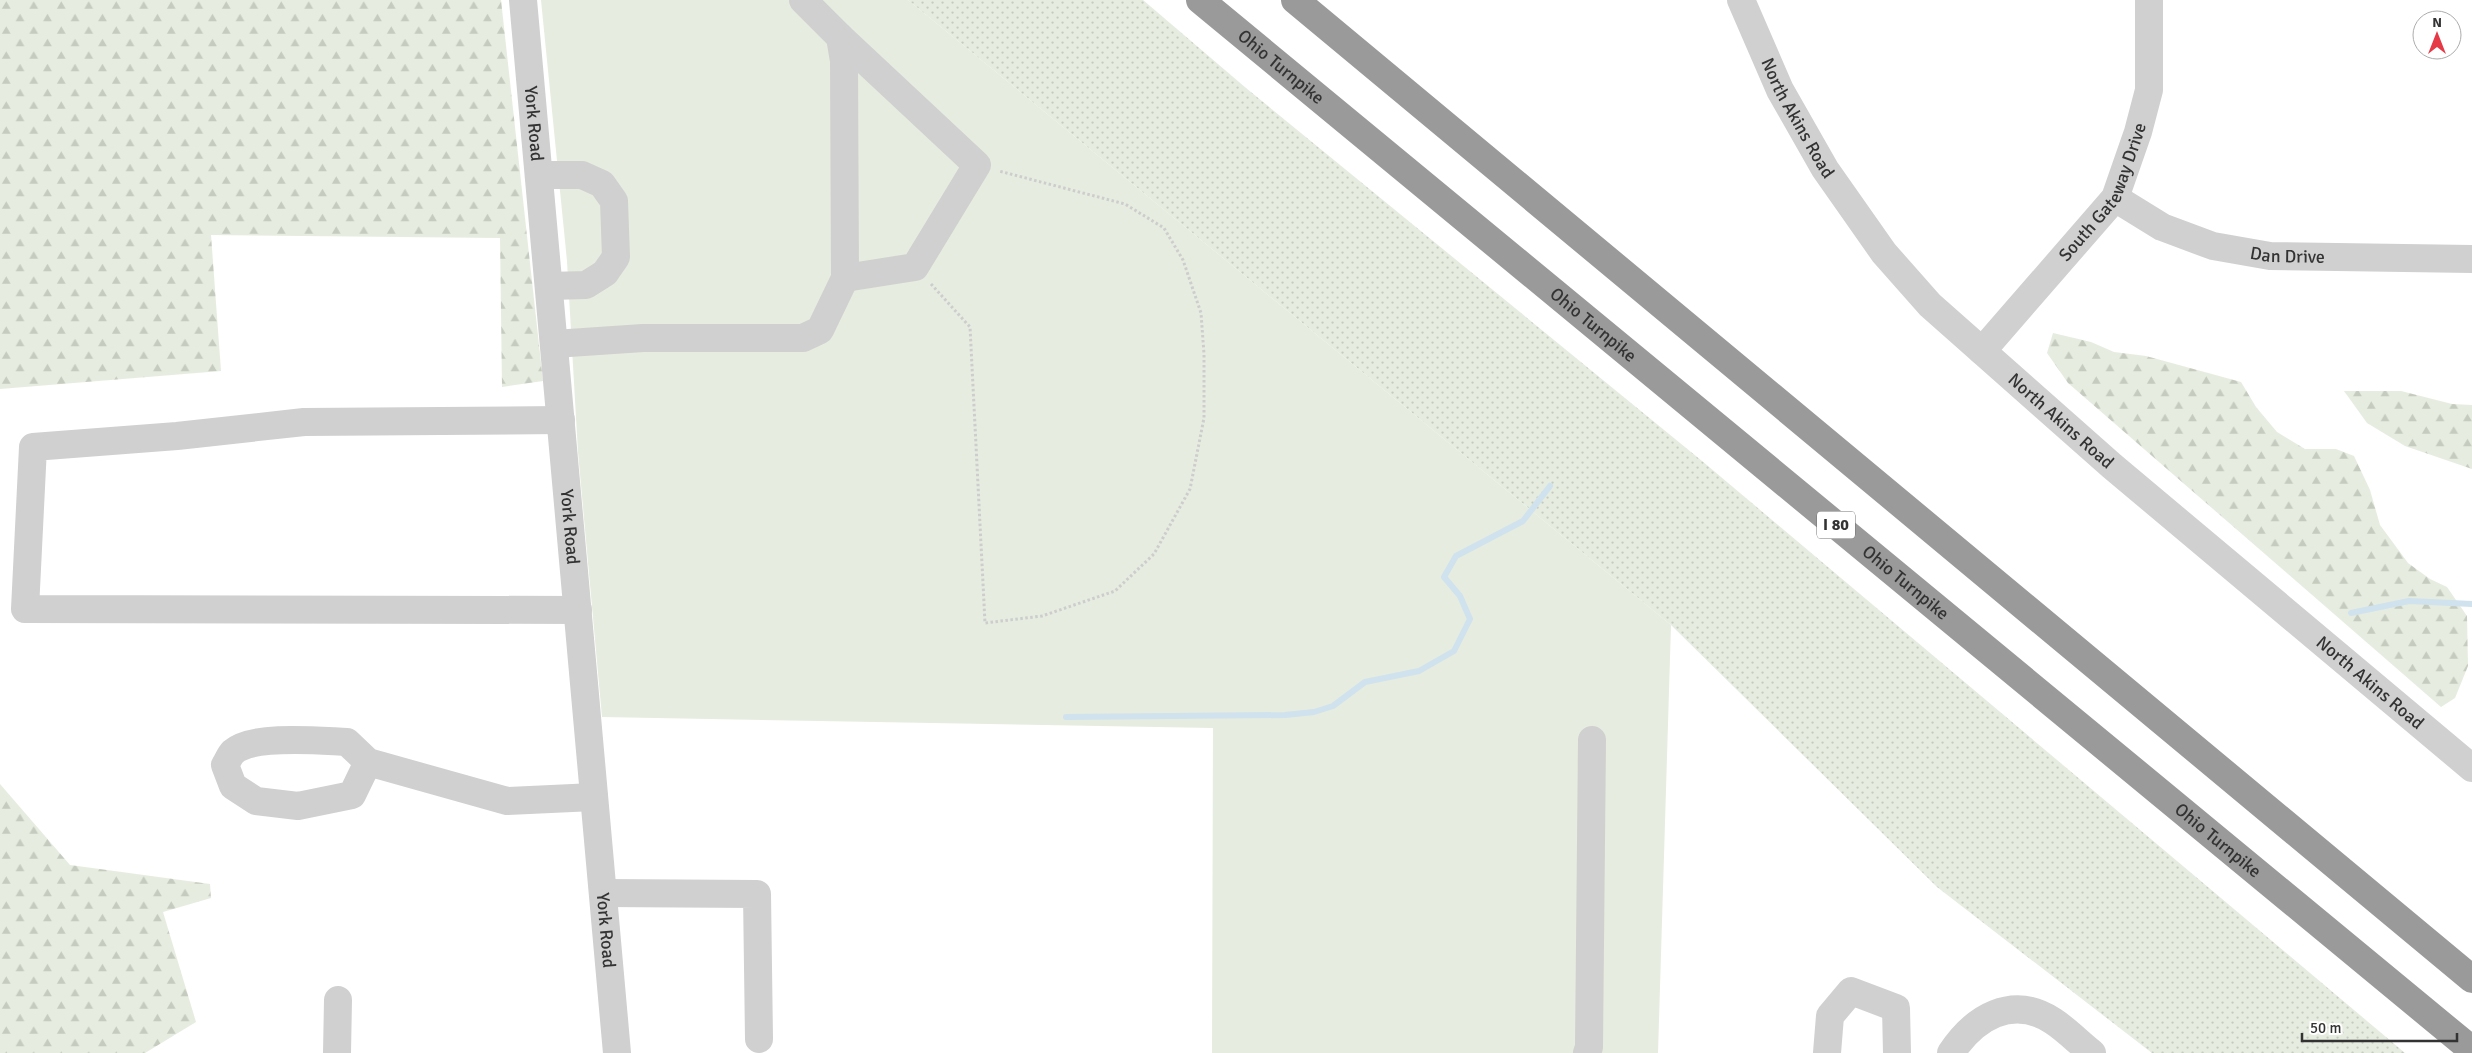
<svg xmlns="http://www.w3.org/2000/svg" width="2472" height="1053" viewBox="0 0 2472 1053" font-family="Signika,sans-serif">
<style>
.grass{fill:url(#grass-dots)}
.forest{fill:url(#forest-firs)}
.pitch{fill:#e6ecdf}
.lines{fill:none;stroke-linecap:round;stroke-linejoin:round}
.stream{stroke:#cfe2ee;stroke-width:6}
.path{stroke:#cdcdcd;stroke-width:3;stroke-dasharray:2.5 2.5;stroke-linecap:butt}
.minor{stroke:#d0d0d0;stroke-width:28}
.highway{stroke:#9a9a9a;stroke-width:28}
.labels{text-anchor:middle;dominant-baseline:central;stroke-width:5;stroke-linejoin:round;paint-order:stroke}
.shield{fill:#fff;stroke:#707070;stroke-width:1}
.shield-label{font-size:16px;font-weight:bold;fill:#333}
.street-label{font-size:18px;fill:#333;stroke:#fff}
</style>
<defs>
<pattern id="grass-dots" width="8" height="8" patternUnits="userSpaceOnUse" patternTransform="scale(1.25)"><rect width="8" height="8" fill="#e6ecdf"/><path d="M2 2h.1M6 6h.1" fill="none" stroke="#c6cbc0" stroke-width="1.8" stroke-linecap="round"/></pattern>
<pattern id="forest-firs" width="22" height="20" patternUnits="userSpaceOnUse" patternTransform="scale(1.25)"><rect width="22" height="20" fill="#e6ecdf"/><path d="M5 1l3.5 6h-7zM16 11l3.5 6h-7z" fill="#c6cbc0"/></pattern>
</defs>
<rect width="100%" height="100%" fill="#fff"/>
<path class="grass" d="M908 0H1143L1246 88 1702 461 2405 1053H2152L1937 887 1671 625Z"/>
<g class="forest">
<path d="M0 0H501L543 381 502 387 500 238 211 235 221 371 0 389Z"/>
<path d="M2053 333 2091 342 2114 352 2146 356 2241 382 2256 407 2277 432 2305 449H2336L2354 456 2370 490 2380 525 2408 563 2430 579 2447 587 2467 616 2468 666 2455 698 2441 707 2068 383 2047 353Z"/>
<path d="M2344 391H2401L2452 404 2472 405V469L2405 446 2367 423Z"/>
<path d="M0 784 70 865 210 884 211 898 163 912 196 1022 145 1053H0Z"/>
</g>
<path class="pitch" d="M541 0H908L1671 625 1658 1053H1212L1213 728 602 717 578 452 567 261Z"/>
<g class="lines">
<g class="stream">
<path d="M2351 613 2409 601 2472 604"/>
<path d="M1066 717 1285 715 1314 712 1333 706 1365 682 1419 671 1454 651 1470 619 1460 596 1444 577 1456 556 1523 521 1550 486"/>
</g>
<path class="path" d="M931 284 970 327 985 623 1042 616 1115 591 1154 554 1190 489 1204 418V354L1201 313 1183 260 1164 228 1125 204 999 171"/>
<g class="minor">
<path id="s1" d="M523 0 617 1053"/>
<path id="s2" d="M1741 0 1780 90 1825 169 1884 253 1930 305 2112 466 2472 768"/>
<path d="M840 37 977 165 915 267 845 278"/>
<path d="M539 175H582L602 184 614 201 616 257 605 273 586 285 549 286"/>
<path id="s3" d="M2115 198 2162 227 2213 246 2270 256 2472 259"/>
<path d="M554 344 643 338H803L820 330 845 278 844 61 840 37 803 0"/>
<path id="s4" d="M1982 351 2115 198 2138 132 2149 90V0"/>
<path d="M561 420 304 422 177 436 33 447 25 609 578 610"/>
<path d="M368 762 347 742C321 741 253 734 233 752 230 755 227 762 225 765L233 786 256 801 298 806 352 795 368 762 507 801 594 797"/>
<path d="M603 893 757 894 759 1039"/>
<path d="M337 1053 338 1000"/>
<path d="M1587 1053 1589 1047 1592 740"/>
<path d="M1827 1053 1830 1016 1851 991 1896 1008 1897 1053"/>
<path d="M1951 1053C1974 1018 2012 994 2053 1021 2067 1030 2079 1043 2092 1053"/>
</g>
<g class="highway">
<path id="s5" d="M1200 0 2472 1050"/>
<path d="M1295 0 2472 979"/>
</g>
</g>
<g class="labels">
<rect class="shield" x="1817" y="511.5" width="38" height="27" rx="4"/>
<g class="shield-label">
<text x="1836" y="525">I 80</text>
</g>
<g class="street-label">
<text stroke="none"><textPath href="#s5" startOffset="105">Ohio Turnpike</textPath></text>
<text stroke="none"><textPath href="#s2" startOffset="131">North Akins Road</textPath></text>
<text stroke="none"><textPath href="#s1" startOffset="124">York Road</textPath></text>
<text stroke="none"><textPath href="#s4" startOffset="202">South Gateway Drive</textPath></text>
<text stroke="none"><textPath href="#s3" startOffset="185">Dan Drive</textPath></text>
<text stroke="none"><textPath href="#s5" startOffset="510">Ohio Turnpike</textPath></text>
<text stroke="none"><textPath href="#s2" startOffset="536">North Akins Road</textPath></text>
<text stroke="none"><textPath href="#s1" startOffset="529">York Road</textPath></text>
<text stroke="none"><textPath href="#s5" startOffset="915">Ohio Turnpike</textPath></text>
<text stroke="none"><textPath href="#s2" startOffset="941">North Akins Road</textPath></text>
<text stroke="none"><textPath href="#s5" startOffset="1320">Ohio Turnpike</textPath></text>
<text stroke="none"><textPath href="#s1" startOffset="934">York Road</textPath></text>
</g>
</g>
<g transform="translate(2437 35)"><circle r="24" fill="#ffffff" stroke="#adadad"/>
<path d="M0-4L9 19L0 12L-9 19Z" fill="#e63946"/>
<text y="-8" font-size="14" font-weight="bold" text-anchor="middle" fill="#333333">N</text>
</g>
<path d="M2302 1033v8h155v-8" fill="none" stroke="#333333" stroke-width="2.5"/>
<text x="2310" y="1033" font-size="15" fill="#333333" stroke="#ffffff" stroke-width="4" paint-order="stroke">50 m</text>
</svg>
